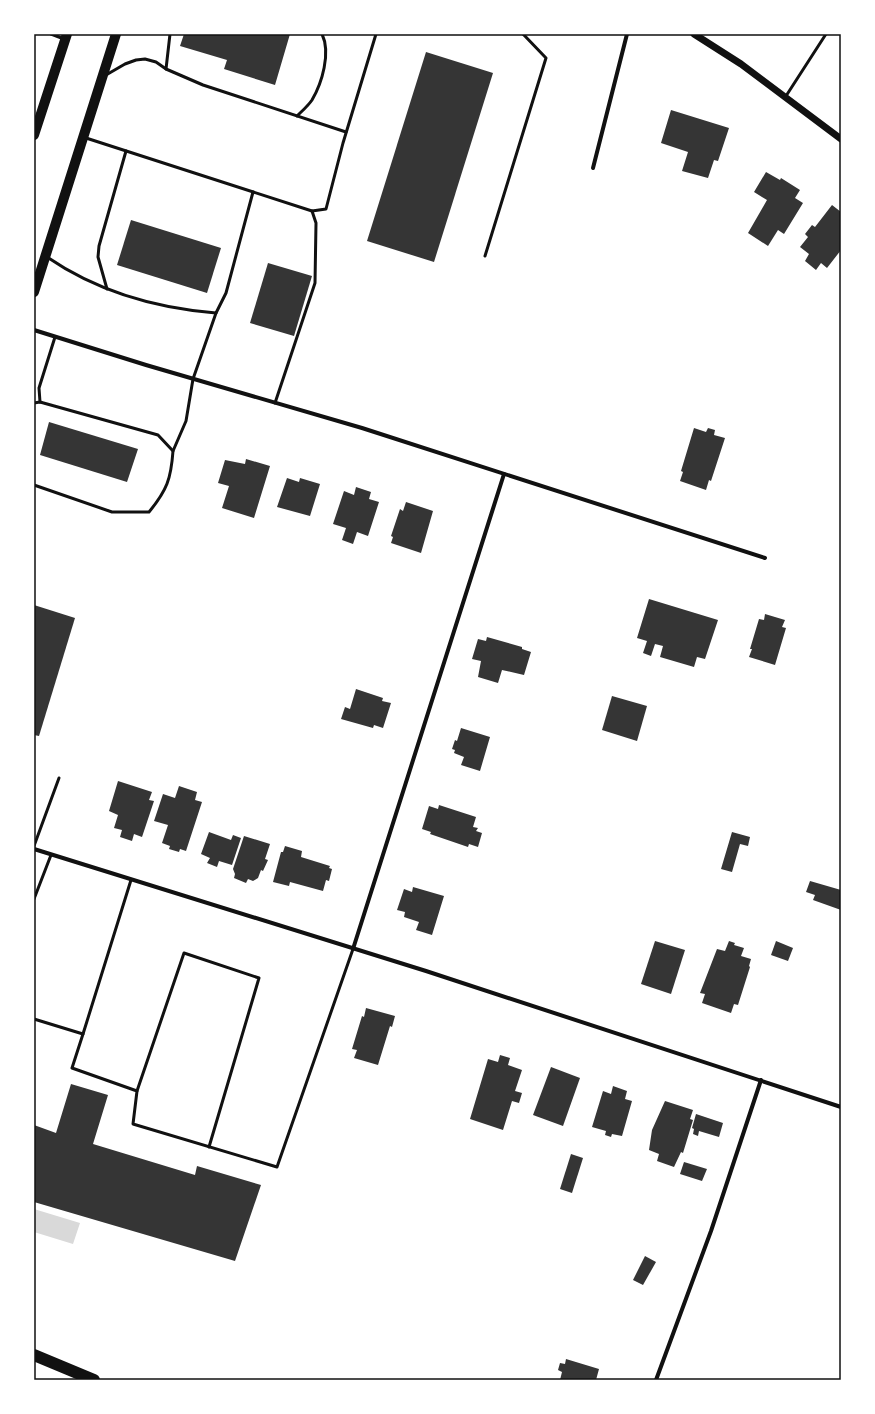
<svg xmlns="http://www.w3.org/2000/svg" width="875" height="1414" viewBox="0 0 875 1414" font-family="Lora,serif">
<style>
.water{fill:#d9d9d9}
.building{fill:#353535}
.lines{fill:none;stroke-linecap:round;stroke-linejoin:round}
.service{stroke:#111;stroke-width:3}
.minor{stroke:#111;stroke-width:4}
.tertiary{stroke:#111;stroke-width:7}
.primary{stroke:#111;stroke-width:10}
.motorway{stroke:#111;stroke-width:12}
.neatline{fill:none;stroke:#111;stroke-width:1.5}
</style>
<rect width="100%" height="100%" fill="#fff"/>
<path class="water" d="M34 1209 80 1223 73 1244 34 1232Z"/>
<g class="building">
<path d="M184 34H290L275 85 224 69 227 60 180 46Z"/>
<path d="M426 52 493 73 434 262 367 241Z"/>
<path d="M671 110 729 128 718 161 714 160 708 178 682 171 688 152 661 143Z"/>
<path d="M766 172 780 180 781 178 800 190 795 198 803 203 784 234 778 230 768 246 748 233 767 200 754 192Z"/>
<path d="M832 205 841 212V250L827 268 821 263 816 270 805 261 809 254 800 247 808 237 805 234 812 225 815 227Z"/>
<path d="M131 220 221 248 207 293 117 265Z"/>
<path d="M268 263 312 276 294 336 250 323Z"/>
<path d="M49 422 138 449 127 482 40 455Z"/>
<path d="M694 428 706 432 708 428 715 430 714 435 725 438 711 481 709 480 706 490 680 481 683 472 681 471Z"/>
<path d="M246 459 270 466 254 518 222 508 229 486 218 483 225 460 245 464Z"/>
<path d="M287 478 299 482 300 478 320 484 310 516 277 507Z"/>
<path d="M356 487 371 492 369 499 379 502 368 536 357 532 353 544 342 540 346 528 333 524 344 491 354 495Z"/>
<path d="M406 502 433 511 421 553 391 543 393 537 391 536 400 509 403 511Z"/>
<path d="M649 599 718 620 705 659 697 657 694 667 660 657 663 646 655 644 651 656 643 653 647 641 637 638Z"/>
<path d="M34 605 75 618 39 736 34 735Z"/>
<path d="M765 614 785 620 782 627 786 628 775 665 749 657 752 649H750L759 619 764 620Z"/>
<path d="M487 637 522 647V649L531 652 524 675 502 670 498 683 478 677 481 661 472 659 478 639 486 641Z"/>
<path d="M356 689 383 698 382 701 391 703 383 728 374 725 373 728 341 719 345 707 350 709Z"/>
<path d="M612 696 647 706 637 741 602 730Z"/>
<path d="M461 728 490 737 480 771 461 765 464 757 454 753 455 750 452 749 455 740 457 741Z"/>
<path d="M118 781 152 792 149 800 154 801 142 837 134 834 132 841 120 837 122 830 114 828 118 815 109 811Z"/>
<path d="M179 786 197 792 195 800 202 802 186 851 180 849 179 852 169 849 170 846 162 843 168 825 154 821 163 794 175 798Z"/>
<path d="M439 805 476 817 473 827 478 828 476 831 482 833 478 847 469 844 468 847 430 834 431 832 422 829 429 806 438 809Z"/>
<path d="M209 832 231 840 233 835 241 838 232 865 219 861 217 867 207 863 210 858 201 854Z"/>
<path d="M732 832 750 837 748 846 740 844 732 872 721 869Z"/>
<path d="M244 836 270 844 265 859 268 860 263 871 261 870 258 878 253 881 248 879 246 883 234 878 235 874 233 869Z"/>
<path d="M285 846 302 851 301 857 330 866 329 868 332 869 329 881 326 880 323 891 290 882 289 886 273 882 281 852H283Z"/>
<path d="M810 881 841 890V910L813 900 815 895 806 892Z"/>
<path d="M413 887 444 896 432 935 416 930 419 922 404 917 405 912 397 910 404 889 412 892Z"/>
<path d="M655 941 685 950 671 994 641 984Z"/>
<path d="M729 941 735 943 734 945 744 948 741 956 751 959 749 966 750 967 738 1005 734 1004 731 1013 702 1003 705 994 700 993 717 949 725 951Z"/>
<path d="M776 941 793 948 788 961 771 955Z"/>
<path d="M366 1008 395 1016 392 1027 390 1026 378 1065 354 1058 357 1050 352 1049 362 1016 364 1017Z"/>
<path d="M500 1055 510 1058 508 1065 522 1070 515 1091 522 1093 519 1103 512 1101 503 1130 470 1119 488 1059 498 1062Z"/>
<path d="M551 1067 580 1078 563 1126 533 1115Z"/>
<path d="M71 1084 108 1095 93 1144 195 1175 197 1166 261 1185 235 1261 34 1202V1125L56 1133Z"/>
<path d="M613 1086 627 1091 625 1099 632 1101 622 1136 612 1134 611 1137 605 1135 606 1131 592 1127 603 1091 611 1094Z"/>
<path d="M665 1101 693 1110 690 1119 693 1120 683 1153 681 1152 674 1167 657 1161 659 1154 649 1150 652 1130Z"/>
<path d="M696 1114 723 1123 719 1137 699 1131 698 1136 693 1134 694 1129 692 1128Z"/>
<path d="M571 1154 583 1158 572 1193 560 1189Z"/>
<path d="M684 1162 707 1169 702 1181 680 1174Z"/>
<path d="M645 1256 656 1262 643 1285 633 1280Z"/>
<path d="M566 1359 599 1369 596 1380H560L562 1372 558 1370 560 1363 565 1364Z"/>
</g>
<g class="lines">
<g class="service">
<path d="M51 34 64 39"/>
<path d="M166 69 170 34"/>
<path d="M106 75 125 64 136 60 145 59 156 62 166 69 203 85 346 132"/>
<path d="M786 96 826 34"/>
<path d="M297 116C302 111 308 106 312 100 322 83 331 53 322 34"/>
<path d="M86 138 312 211 326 209 343 143 376 34"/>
<path d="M485 256 546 58 523 34"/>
<path d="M47 257C98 292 155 308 216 313L226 293 253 192"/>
<path d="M107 289 98 257 99 246 126 151"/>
<path d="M40 402 39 388 55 337"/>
<path d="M34 403 40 402 158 435 173 451C171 479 167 490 149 512H112L34 485"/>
<path d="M275 403 315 283 316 223 312 211"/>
<path d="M173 451 186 421 193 379 216 313"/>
<path d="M34 846 59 778"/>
<path d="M34 899 51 855"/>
<path d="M34 1019 83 1034 131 880"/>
<path d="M83 1034 72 1068 137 1091 133 1124 277 1167 353 949"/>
<path d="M137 1091 184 953 259 978 209 1147"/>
</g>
<g class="minor">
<path d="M593 168 627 34"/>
<path d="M34 330 146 365 362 428 765 558"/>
<path d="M34 849 426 971 841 1107"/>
<path d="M353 949 504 474"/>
<path d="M656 1380 711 1231 761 1080"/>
</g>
<path class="tertiary" d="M694 34 741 64 841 139"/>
<g class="primary">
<path d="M34 135 67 34"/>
<path d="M34 292 116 34"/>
</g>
<path class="motorway" d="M34 1355 94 1380"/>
</g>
<rect width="875" height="1414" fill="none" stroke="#ffffff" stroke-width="70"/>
<rect x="35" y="35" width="805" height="1344" class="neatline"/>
</svg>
